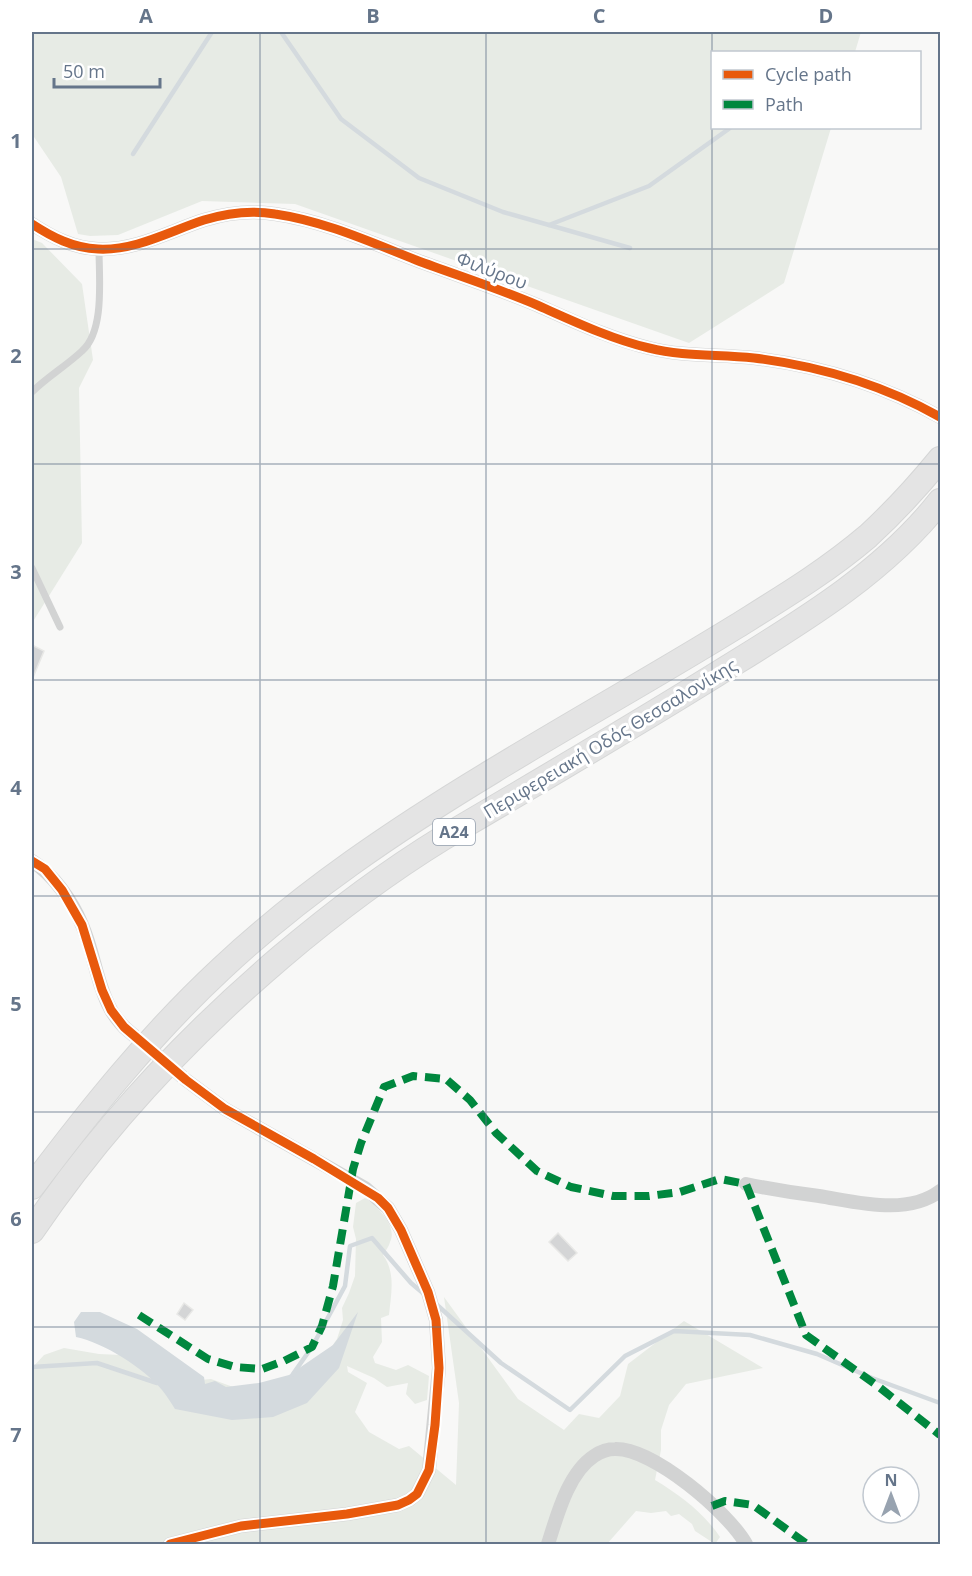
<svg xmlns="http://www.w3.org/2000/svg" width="972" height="1576" viewBox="0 0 972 1576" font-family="'Open Sans',sans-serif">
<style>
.green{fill:#e7ebe5}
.water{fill:#d4dade}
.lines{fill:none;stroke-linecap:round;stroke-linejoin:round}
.stream{stroke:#d4dade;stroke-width:4.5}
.building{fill:#d4d5d6;stroke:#e8e8e6;stroke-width:1.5}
.street-tunnel{stroke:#d3d7dc;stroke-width:14;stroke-dasharray:14 7;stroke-linecap:butt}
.highway-casing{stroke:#d5d6d6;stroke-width:26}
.lane{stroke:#d2d3d3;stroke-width:7}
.street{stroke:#d2d3d3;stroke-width:14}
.highway{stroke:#e4e4e4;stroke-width:24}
.quiet{stroke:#00873e;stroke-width:8;stroke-dasharray:15 8;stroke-linecap:butt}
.cycleway-casing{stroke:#fff;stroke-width:13}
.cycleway{stroke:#e8590c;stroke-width:9}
.grid{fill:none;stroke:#65758a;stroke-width:1.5;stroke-opacity:0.55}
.labels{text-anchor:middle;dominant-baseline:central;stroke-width:6;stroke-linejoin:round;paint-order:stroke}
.shield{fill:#fff;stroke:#939ead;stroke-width:1.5}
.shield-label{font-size:16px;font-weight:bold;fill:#65758a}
.street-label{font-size:18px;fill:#65758a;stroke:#fff}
.neatline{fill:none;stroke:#65758a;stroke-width:2}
.grid-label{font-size:20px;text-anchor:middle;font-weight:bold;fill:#65758a}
</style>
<rect width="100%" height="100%" fill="#f8f8f7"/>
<g class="green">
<path d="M32 32H861L855 52H712V128H831L784 283 689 343 295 204 202 201 118 235 90 236 78 234 61 177 32 134Z"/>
<path d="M32 239 42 243 82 284 93 360 79 388 82 543 32 623Z"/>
<path d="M365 1198C377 1206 398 1226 390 1242 389 1247 385 1251 383 1255 396 1273 391 1294 389 1315L381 1318 382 1342 373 1357 375 1363 396 1370 408 1365 429 1376 427 1400 415 1404 406 1394 408 1383 387 1387 374 1378 347 1366 348 1372 367 1383 355 1412 369 1432 399 1449 409 1446 456 1485 459 1403 444 1297 518 1399 564 1430 579 1414 599 1418 620 1396 628 1364 684 1321 763 1368 686 1384 669 1405 661 1430V1450L655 1480C680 1495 704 1513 720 1537L715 1544 695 1531 692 1524 679 1514 671 1516 666 1511 651 1513 636 1511 607 1544H32V1368L44 1355 64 1348 99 1354 165 1357 200 1380 211 1379 236 1388 275 1396 325 1356 337 1339 343 1320 342 1308 349 1293 355 1276 356 1239 353 1227 356 1203Z"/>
</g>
<path class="water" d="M81 1312H100L137 1329 204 1377 205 1384 215 1381 226 1387 259 1383 289 1375 333 1345 358 1312 339 1368 307 1403 273 1417 232 1420 175 1409C171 1403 167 1396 162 1390 144 1368 104 1343 76 1337L74 1322Z"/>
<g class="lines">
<g class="stream">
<path d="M281 32 341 119 419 178 503 212 630 248"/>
<path d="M133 154 212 32"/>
<path d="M549 225 649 186 730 128"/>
<path d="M435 1303 501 1363 570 1410 625 1356 674 1331 750 1335 817 1354 872 1378 940 1403"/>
<path d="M32 1367 97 1363 157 1383"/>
<path d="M293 1374 312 1347 345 1286 350 1246 372 1238 411 1283 424 1294"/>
</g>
</g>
<g class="building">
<path d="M32 645 44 651 32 680Z"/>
<path d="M558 1233 577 1253 568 1261 549 1242Z"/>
<path d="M184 1303 193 1310 185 1320 177 1314Z"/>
</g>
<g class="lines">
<path class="street-tunnel" d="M124 1027 186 1080"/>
<defs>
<g id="highway">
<path d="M32 1187C90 1110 150 1035 221 969 303 892 397 829 493 771 573 722 656 676 737 626 782 598 827 571 868 536 894 512 918 486 940 459"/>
<path d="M32 1231C102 1128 186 1038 281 957 333 913 386 873 443 838 535 784 627 730 717 674 796 625 882 575 940 501"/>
</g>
</defs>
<use href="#highway" class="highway-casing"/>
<g class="lane">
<path d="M32 392C47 377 66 366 82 351 105 331 99 278 99 249"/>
<path d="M32 568 60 627"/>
</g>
<g class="street">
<path d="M32 224C52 237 73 248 98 249 135 251 170 231 204 220 227 213 251 210 275 214 324 221 370 242 416 260 456 275 497 288 537 305 573 321 611 339 649 348 684 357 719 354 754 358 819 366 883 385 940 417"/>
<path d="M32 861C54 875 72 901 82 925 94 952 96 982 110 1008 113 1015 119 1021 124 1027"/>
<path d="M746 1184C770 1189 794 1193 819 1196 857 1202 907 1216 940 1191"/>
<path d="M170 1544 241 1526 347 1514 398 1505 409 1500 417 1494 429 1470 439 1368 436 1320 428 1292 401 1230 388 1208 365 1188 225 1109 186 1080"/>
<path d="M548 1544C557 1516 568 1473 594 1456 600 1452 607 1449 615 1449 653 1448 728 1512 746 1544"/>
</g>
<use href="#highway" class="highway"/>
<g class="quiet">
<path d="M139 1315 208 1359 235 1367 262 1369 284 1361 312 1347 322 1326 333 1286 353 1169 361 1143 384 1087 413 1076 446 1079 470 1100 496 1133 537 1171 571 1187 613 1196H649L680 1192 720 1179 746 1184 806 1335 879 1387 940 1435"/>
<path d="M712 1506 725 1501 753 1505 807 1544"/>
</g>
<defs>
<g id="cycleway">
<path d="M32 224C52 237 73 248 98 249 135 251 170 231 204 220 227 213 251 210 275 214 324 221 370 242 416 260 456 275 497 288 537 305 573 321 611 339 649 348 684 357 719 354 754 358 819 366 883 385 940 417"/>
<path d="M32 861 45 869 62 890 82 925 102 990 111 1010 124 1027 186 1080 225 1109 314 1159 378 1198 388 1208 401 1230 428 1292 436 1320 439 1368 435 1425 429 1470 417 1494 409 1500 398 1505 347 1514 241 1526 170 1544"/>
</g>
</defs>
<use href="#cycleway" class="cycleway-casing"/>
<use href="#cycleway" class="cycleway"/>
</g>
<path class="grid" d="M260 32V1544M486 32V1544M712 32V52M712 52V128M712 128V1544M32 249H940M32 464H940M32 680H940M32 896H940M32 1112H940M32 1327H940"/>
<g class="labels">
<rect class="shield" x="433" y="819" width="42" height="26" rx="4.5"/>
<g class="shield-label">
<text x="454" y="832">Α24</text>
</g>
<g class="street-label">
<text transform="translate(492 270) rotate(21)">Φιλύρου</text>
<text transform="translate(610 738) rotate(-31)">Περιφερειακή Οδός Θεσσαλονίκης</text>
</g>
</g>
<rect width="972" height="1576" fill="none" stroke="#ffffff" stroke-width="66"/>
<rect x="711" y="51" width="210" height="78" fill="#ffffff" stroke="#c1c8d0" stroke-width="1.5"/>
<rect x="723" y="70" width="30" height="9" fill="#e8590c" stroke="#c1c8d0" stroke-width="1.5"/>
<text x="765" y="81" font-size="18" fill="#65758a">Cycle path</text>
<rect x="723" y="100" width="30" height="9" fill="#00873e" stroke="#c1c8d0" stroke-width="1.5"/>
<text x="765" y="111" font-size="18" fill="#65758a">Path</text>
<g transform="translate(891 1495)"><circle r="28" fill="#ffffff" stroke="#c1c8d0" stroke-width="1.5"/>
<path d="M0-4.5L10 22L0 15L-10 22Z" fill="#98a3b0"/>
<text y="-9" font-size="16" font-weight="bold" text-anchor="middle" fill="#65758a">N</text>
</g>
<path d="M54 78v9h106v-9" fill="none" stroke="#65758a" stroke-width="3"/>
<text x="63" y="78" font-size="18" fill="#65758a" stroke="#ffffff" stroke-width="4.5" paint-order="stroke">50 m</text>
<rect x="33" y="33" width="906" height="1510" class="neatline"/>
<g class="grid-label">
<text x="146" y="23">A</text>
<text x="373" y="23">B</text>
<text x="599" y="23">C</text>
<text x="826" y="23">D</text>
<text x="16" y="148">1</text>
<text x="16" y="363">2</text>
<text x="16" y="579">3</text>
<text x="16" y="795">4</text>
<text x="16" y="1011">5</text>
<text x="16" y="1226">6</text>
<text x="16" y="1442">7</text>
</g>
</svg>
